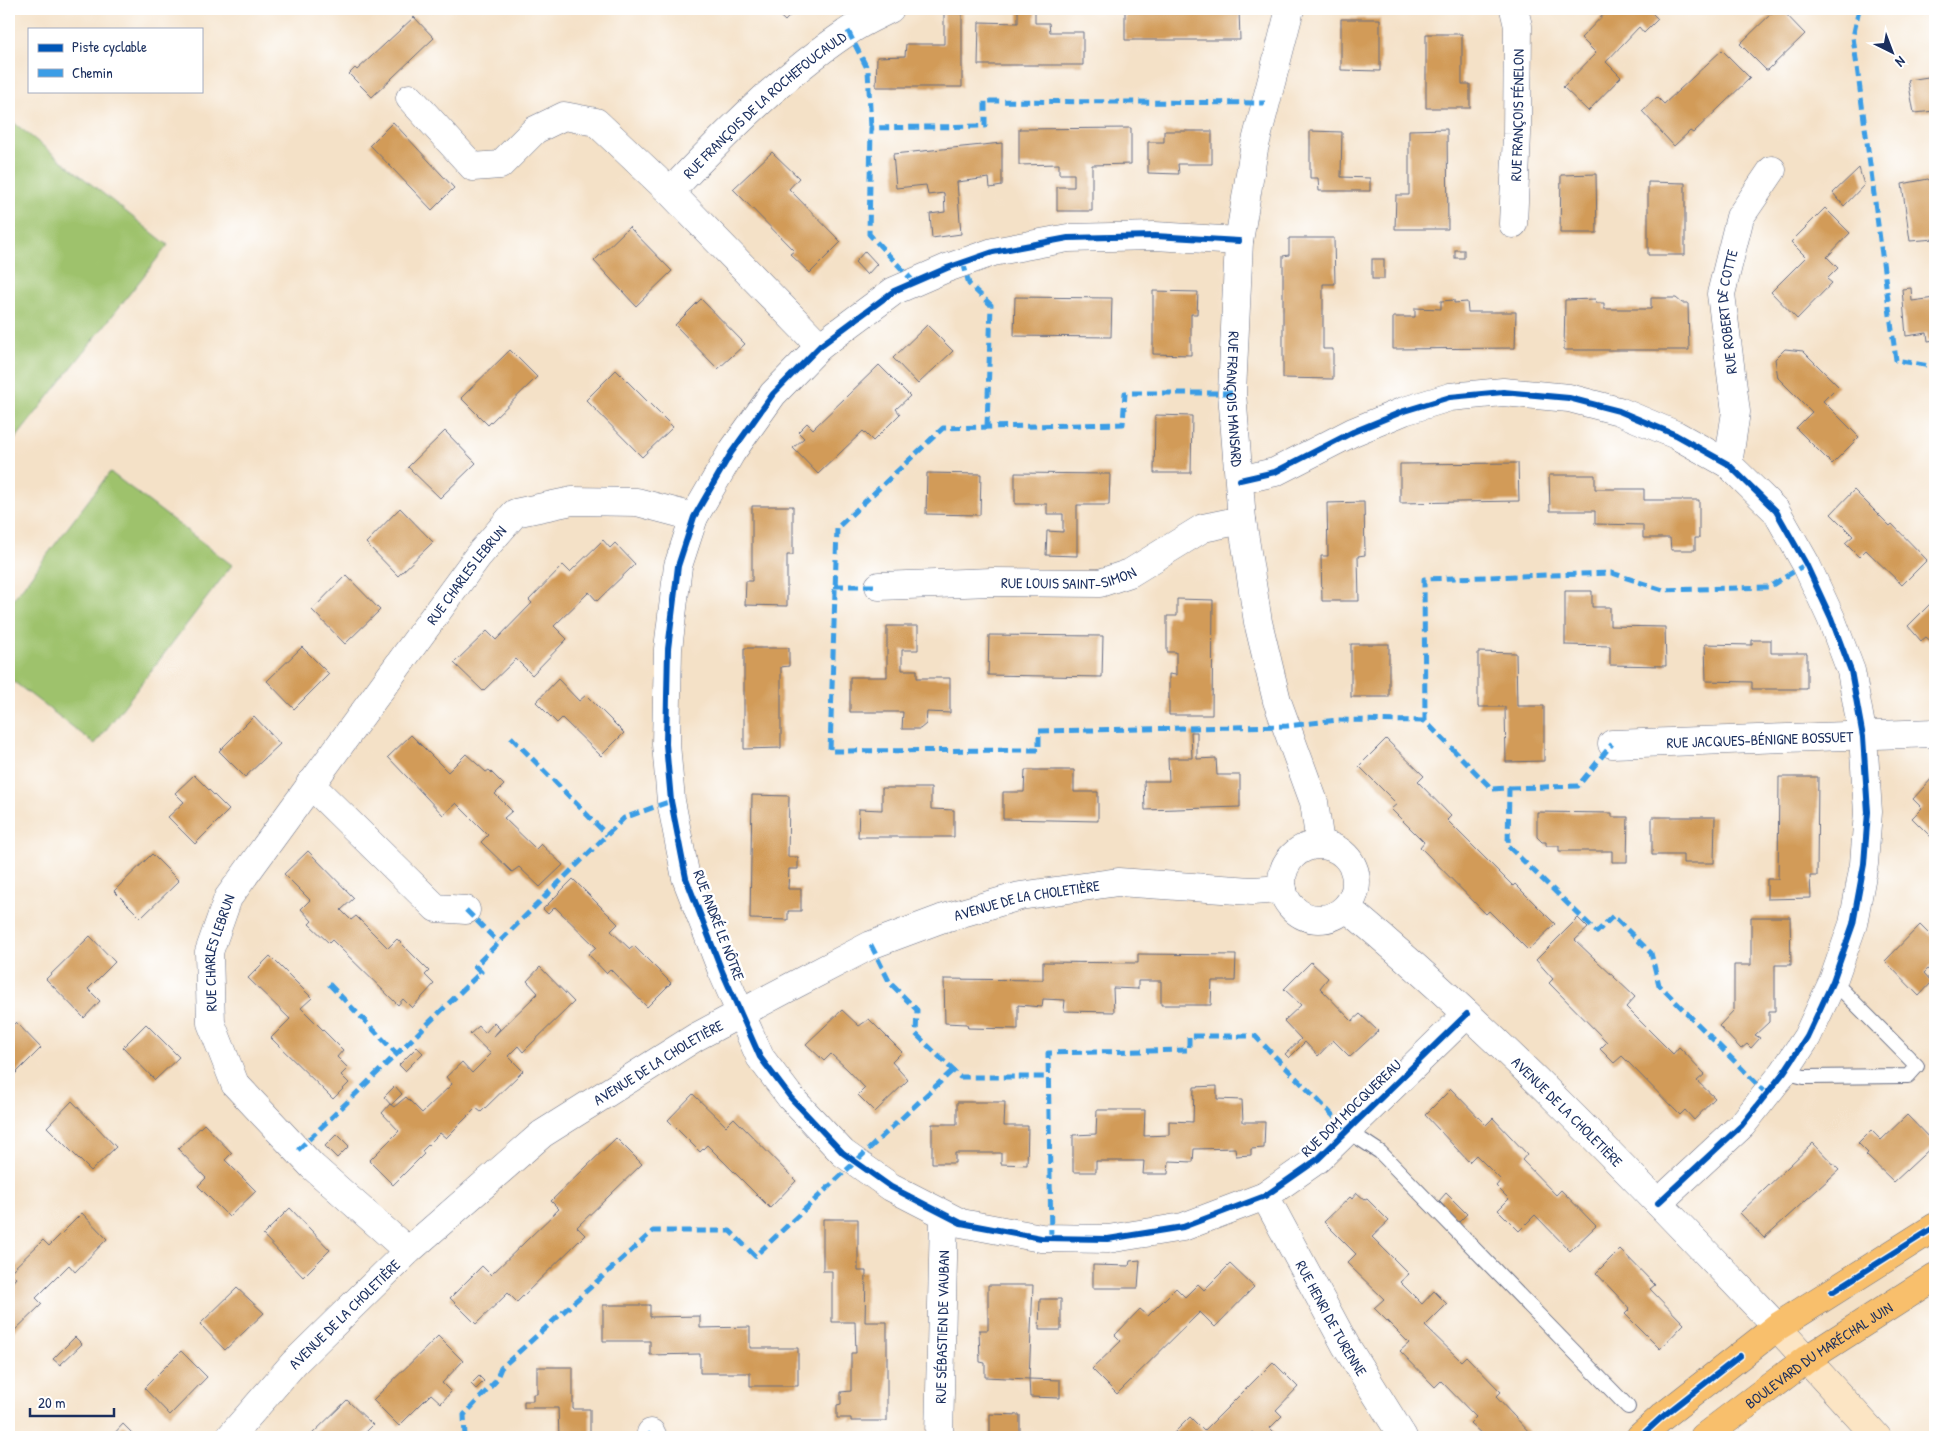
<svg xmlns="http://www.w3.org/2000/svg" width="1944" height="1446" viewBox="0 0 1944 1446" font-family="'Patrick Hand',sans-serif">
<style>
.green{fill:#9ec26c;stroke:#5c7865}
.building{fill:#d29b58}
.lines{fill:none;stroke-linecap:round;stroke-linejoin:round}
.lane-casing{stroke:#676d83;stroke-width:16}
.street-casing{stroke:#676d83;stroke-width:29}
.secondary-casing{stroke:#676d83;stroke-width:29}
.primary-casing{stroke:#676d83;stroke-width:29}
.lane{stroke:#fff;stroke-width:14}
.street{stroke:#fff;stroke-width:28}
.secondary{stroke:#fce5c4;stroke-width:28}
.primary{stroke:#f8bf6c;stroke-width:28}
.quiet{stroke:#3b9de6;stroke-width:5;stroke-dasharray:10 5;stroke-linecap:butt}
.cycleway-casing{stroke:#fff;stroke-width:9}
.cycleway{stroke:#0057b8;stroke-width:6}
.labels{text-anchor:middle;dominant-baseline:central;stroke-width:5;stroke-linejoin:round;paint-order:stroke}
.street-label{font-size:15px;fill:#1b2f5e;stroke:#fff}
</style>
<rect width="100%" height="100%" fill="#fff"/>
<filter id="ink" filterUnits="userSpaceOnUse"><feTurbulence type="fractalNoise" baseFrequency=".02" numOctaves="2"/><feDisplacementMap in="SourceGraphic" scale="10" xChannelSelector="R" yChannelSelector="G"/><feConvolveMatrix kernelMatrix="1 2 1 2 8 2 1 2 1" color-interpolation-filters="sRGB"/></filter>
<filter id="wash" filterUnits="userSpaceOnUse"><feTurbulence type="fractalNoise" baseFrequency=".0096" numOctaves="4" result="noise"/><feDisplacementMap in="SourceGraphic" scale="20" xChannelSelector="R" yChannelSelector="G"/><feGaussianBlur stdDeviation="1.12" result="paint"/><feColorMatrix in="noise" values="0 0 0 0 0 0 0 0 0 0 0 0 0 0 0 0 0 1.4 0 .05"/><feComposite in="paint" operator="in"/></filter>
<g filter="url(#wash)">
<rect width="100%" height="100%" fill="#f4e1c7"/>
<g class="green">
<path d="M9 119 168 245 9 447Z"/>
<path d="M110 472 232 565 95 744 9 678V605Z"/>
</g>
<g id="blocks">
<g class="building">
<path d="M772 9H796L785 21Z"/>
<path d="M944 9H962V87H876L877 57 905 56 906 44H944Z"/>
<path d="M1018 9H1035V23H1049L1050 32H1083V65H978L979 22 1018 23Z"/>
<path d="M1125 9H1239L1240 40H1125Z"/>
<path d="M1609 9H1648L1658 19 1644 33 1639 27 1606 62 1621 77 1588 111 1563 87 1596 53 1581 38Z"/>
<path d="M1776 9H1781L1805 34 1768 70H1766L1740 44Z"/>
<path d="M414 17 434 38 372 97 349 74 355 68 357 70Z"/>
<path d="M1341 19H1380V71L1341 70Z"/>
<path d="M1426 34H1462V84H1470V108H1426Z"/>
<path d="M1722 50 1750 78 1693 133 1690 131 1674 146 1642 111 1657 97 1664 104Z"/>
<path d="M1935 76V111L1914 113 1908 80Z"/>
<path d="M393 122 454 188 432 210 370 145Z"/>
<path d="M1131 128V164L1092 165V211H1057V187H1074V174H1059V164L1019 165V129Z"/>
<path d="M1447 129 1448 229H1395L1396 195H1409V130Z"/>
<path d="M1164 131H1212V164H1178L1179 174 1148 173V142H1164Z"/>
<path d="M1310 131 1342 132 1341 177 1370 178V191H1319L1318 178H1310Z"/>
<path d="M1002 143V186L990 188 989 178 957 182 961 234 932 238 930 214 945 212 944 193 928 195 926 185 896 188 893 154Z"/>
<path d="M772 152 799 178 789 189 841 242 810 273 790 254 794 251 733 189Z"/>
<path d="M1859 168 1864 185 1844 206 1833 193Z"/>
<path d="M1596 174 1597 233H1560L1561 175Z"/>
<path d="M1928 179 1933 183 1935 202V239L1910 241 1902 184Z"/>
<path d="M1648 182 1685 183V255H1648Z"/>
<path d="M1825 208 1850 233 1827 257 1838 268 1827 279 1832 283 1797 319 1771 292 1806 257 1791 242Z"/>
<path d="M629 227 672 271 636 306 594 261Z"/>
<path d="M1289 238H1334L1335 284H1323V349H1333V379L1283 378V256L1289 255Z"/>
<rect x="1455" y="250" width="9" height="8"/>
<path d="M865 251 877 264 867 275 855 262Z"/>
<rect x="1372" y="259" width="12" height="20"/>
<path d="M1911 288 1912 301 1935 298V340L1928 341 1927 333 1906 336 1902 289Z"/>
<path d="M1153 291 1198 292 1197 314H1191V355L1153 354Z"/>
<path d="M1015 297 1112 298 1111 337 1014 336Z"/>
<path d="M1651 298H1676L1682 303H1688L1689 350H1564L1565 300 1595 299 1596 303H1604V309H1651Z"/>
<path d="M701 299 745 344 718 369 675 325Z"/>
<path d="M1454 300V303L1467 302 1468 312H1516L1515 348 1393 349V317H1415V308L1441 309V301Z"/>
<path d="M927 325 953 351 918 384 893 358Z"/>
<path d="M1785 349 1803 351 1838 386 1823 401 1859 437 1832 464 1796 428 1812 412 1778 378 1775 359Z"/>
<path d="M510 350 537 377 488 425 461 398Z"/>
<path d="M879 365 910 396 896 409 900 414 873 441 863 431 818 474 793 448 804 438 798 432 807 423 813 429Z"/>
<path d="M616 370 673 427 642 457 586 400Z"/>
<path d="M1155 415 1192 416 1191 473H1154Z"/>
<path d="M445 431 476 463 440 498 408 467Z"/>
<path d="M1518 463 1519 501 1400 503V464Z"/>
<path d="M927 473 981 474 980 515 926 514Z"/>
<path d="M1015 473 1110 474 1109 505H1077V556L1046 555 1047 531 1063 532V514H1047V504H1015Z"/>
<path d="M1549 475H1595V489H1644V500H1699V538H1695V550H1671L1670 538H1643V525L1595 524V511H1550Z"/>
<path d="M1854 490 1890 526 1892 524 1927 560 1902 585 1866 550 1859 557 1845 543 1853 536 1831 514Z"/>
<path d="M1364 502 1365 555 1358 556 1359 601H1322L1321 556H1328L1327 503Z"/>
<path d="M752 506H793V555H787V606L745 605 746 581H752Z"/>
<path d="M400 508 433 542 398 576 366 543Z"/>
<path d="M603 540 610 548 615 543 635 564 597 601 589 592 554 626 567 639 532 675 516 659 483 691 454 663 487 631 496 640 532 603 529 600 563 565 570 572Z"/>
<path d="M346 575 380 610 345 644 312 610Z"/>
<path d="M1565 591H1592V607H1610V626L1665 627 1666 666 1610 665V646L1565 645Z"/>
<path d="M1177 599 1213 600 1212 715H1169V674L1176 675V652H1167V616H1177Z"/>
<path d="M1935 599V645L1926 637 1921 641 1908 626Z"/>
<path d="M887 626H918V650H902V670H917V678H950V713L927 712 926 724 920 729H902L903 712H850V677H887Z"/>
<path d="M989 635 1103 636 1102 677 988 675Z"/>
<path d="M1752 640H1771V653H1807V689H1752V682L1706 681 1705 644 1752 645Z"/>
<rect x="1351" y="644" width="38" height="53"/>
<path d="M302 647 329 674 294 709 267 681Z"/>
<path d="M744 648H789V666L781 667V748L744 749Z"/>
<path d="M1478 652 1516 653 1517 706H1544V761L1506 762 1505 707H1478Z"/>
<path d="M558 679 579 701 586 695 624 733 601 756 562 718 557 723 536 702Z"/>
<path d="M254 716 280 744 245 777 219 751Z"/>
<path d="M1191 732H1197V759L1216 758 1217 775H1240V807L1145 810 1144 781H1169L1168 758H1192Z"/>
<path d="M411 735 448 772 466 754 486 772 489 770 504 785 495 794 512 811 504 818 536 849 541 844 563 865 540 887 519 867 512 872 481 842 488 835 456 803 443 815 388 757Z"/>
<path d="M1386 739 1424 776 1418 782 1451 816 1447 820 1513 886 1515 884 1555 924 1528 950 1489 911 1486 914 1420 847 1424 842 1391 809 1397 804 1359 766Z"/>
<path d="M1025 770H1074V792H1098V821L1003 819V792H1024Z"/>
<path d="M194 775 229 810 195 844 168 817 184 802 175 793Z"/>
<path d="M1934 776 1935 778V841L1912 818 1922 808 1913 799Z"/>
<path d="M1779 777H1818L1817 876H1810L1811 898 1767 899V879H1778Z"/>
<path d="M882 788H931V809L954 810V837H858L859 809 882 810Z"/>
<path d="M752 795 789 796 788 857H798V869H789L788 889H801V911H788V920L750 919Z"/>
<path d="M1537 812 1612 813V817H1628L1627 862H1612V851H1559V846H1546V842H1542L1537 837Z"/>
<path d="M1652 817H1715L1714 863H1683V855H1652Z"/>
<path d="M308 851 354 898 341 910 351 920 356 916 388 948 397 939 429 971 425 975 434 984 412 1008 403 999 398 1005 332 940 329 943 309 924 312 921 301 909 310 900 284 874Z"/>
<path d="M152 854 179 881 141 918 114 891Z"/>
<path d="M573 879 618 924 611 931 630 949 634 946 671 983 647 1007 610 969 606 973 588 954 596 947 555 907 548 914 543 909Z"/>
<path d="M1751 917H1790L1791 965H1775V1011H1769V1022L1755 1035 1760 1038 1751 1048 1747 1044 1741 1049 1719 1026 1734 1010V965H1751Z"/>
<path d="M1578 918 1588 928 1575 940 1635 997 1626 1007 1673 1054 1679 1047 1705 1074 1697 1081 1715 1098 1694 1120 1685 1110 1680 1115 1622 1056 1614 1063 1600 1049 1607 1042 1549 983 1553 979 1536 960Z"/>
<path d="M1920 925 1935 940V962L1924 973 1932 982 1919 996 1885 961Z"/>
<path d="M90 936 115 962 88 989 100 1001 84 1018 46 979Z"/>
<path d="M1138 954 1236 955 1235 981H1212L1211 1005H1161V981H1138V989L1113 988 1114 1012 1064 1011 1065 1000 1043 999 1042 1007 1018 1005V1029L968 1028 967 1024 945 1023 944 979 1043 980V962L1138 963Z"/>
<path d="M270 956 312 998 301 1008 343 1050 337 1057 348 1068 341 1075 349 1083 333 1099 271 1038 290 1019 248 978Z"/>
<path d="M1311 962 1328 978 1320 988 1352 1021 1360 1014 1378 1031 1350 1057 1333 1040 1318 1056 1305 1042 1289 1058 1285 1054 1301 1039 1284 1021 1301 1005 1284 989Z"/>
<path d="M540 967 574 1002 523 1052 518 1046 508 1056 523 1071 481 1112 476 1108 446 1138 440 1133 422 1151 424 1154 393 1185 369 1161 399 1131 382 1113 390 1104 394 1107 406 1097 422 1113 452 1084 446 1077 462 1062 472 1073 491 1054 470 1034 479 1026 485 1033 494 1023 500 1029 493 1037 538 993 527 981Z"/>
<path d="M842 1010 859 1026 869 1019 902 1052 892 1062 908 1080 875 1112 858 1095 865 1088 848 1070 831 1054 824 1061 806 1044Z"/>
<path d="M16 1022 41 1048 9 1080V1029Z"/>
<path d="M146 1024 179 1057 155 1080 123 1047Z"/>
<path d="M417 1047 423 1053 405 1071 399 1065Z"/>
<path d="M395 1086 402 1094 391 1105 384 1097Z"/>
<path d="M1217 1086V1099L1242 1100 1243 1122H1265L1264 1148 1251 1149V1155L1236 1156 1235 1148 1194 1149 1193 1162 1169 1161 1168 1174H1143L1144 1161H1096V1172H1073V1135L1096 1134 1097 1110H1145L1144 1136 1169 1135V1121L1193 1122 1194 1087Z"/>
<path d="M1451 1089 1486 1125 1493 1118 1527 1154 1522 1160 1556 1195 1561 1190 1596 1226 1570 1251 1535 1215 1519 1231 1498 1210 1509 1199 1496 1186 1501 1180 1476 1155 1469 1162 1425 1115Z"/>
<path d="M693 1094 726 1126 734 1118 796 1181 770 1208 707 1145 700 1152 668 1120Z"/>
<path d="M72 1101 116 1147 91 1171 47 1127Z"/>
<path d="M957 1102H1005L1004 1126H1028L1027 1165 1001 1164V1153H955V1163H932V1124H957Z"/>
<path d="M1907 1115 1935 1144 1894 1182 1866 1155 1868 1153 1858 1143 1871 1130 1881 1140Z"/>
<path d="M204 1124 232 1153 225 1160 256 1191 229 1217 198 1186 206 1178 178 1149Z"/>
<path d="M337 1134 349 1146 337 1158 325 1146Z"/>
<path d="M616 1138 642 1164 577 1227 585 1235 517 1302 508 1293 476 1324 450 1298 482 1266 491 1275 559 1209 551 1201Z"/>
<path d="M1813 1143 1839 1170 1764 1238 1740 1213Z"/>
<path d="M1357 1193 1365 1200 1367 1199 1389 1221 1372 1237 1409 1274 1400 1282 1422 1304 1434 1291 1447 1304 1425 1326 1461 1361 1466 1356 1501 1392 1496 1397 1531 1434 1528 1437H1485L1470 1423 1476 1417 1441 1381 1435 1387 1400 1351 1409 1343 1374 1308 1384 1299 1347 1263 1356 1254 1324 1222 1350 1197 1352 1199Z"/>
<path d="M1446 1193 1467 1214 1459 1222 1439 1201Z"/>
<path d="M290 1208 330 1250 303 1277 263 1235Z"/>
<path d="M82 1213 107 1239 75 1272 69 1265 36 1298 42 1304 9 1336V1286L16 1278 10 1272 43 1240 49 1246Z"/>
<path d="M823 1219H858V1271H866L865 1322H887V1421H851V1418H837V1405L841 1404V1392L851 1391V1353H856L855 1322H832V1271H823Z"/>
<path d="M1620 1249 1655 1285 1650 1289 1684 1324 1660 1349 1625 1314 1630 1309 1596 1273Z"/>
<path d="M1140 1260 1138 1288H1093V1265L1129 1266 1130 1261Z"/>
<path d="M1230 1264 1254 1287 1215 1327 1200 1312 1117 1394 1092 1369 1121 1341 1115 1335 1140 1309 1148 1316 1176 1288 1185 1297 1198 1284 1204 1290Z"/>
<path d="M988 1285H1033L1029 1379 985 1377V1363L980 1362 979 1330H988Z"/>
<path d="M237 1288 264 1313 225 1350 200 1324Z"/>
<path d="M1040 1299H1061V1330H1039Z"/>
<path d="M603 1305H650V1317L700 1316V1328L750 1327V1348H798V1386H750V1373H700V1354L650 1355V1341H603Z"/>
<path d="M438 1336 463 1361 442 1383 451 1392 441 1403 431 1394 399 1426 373 1400Z"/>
<path d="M75 1337 82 1344 60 1365 53 1359Z"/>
<path d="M181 1351 207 1377 170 1415 144 1388Z"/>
<path d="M1273 1362 1298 1387 1276 1410 1282 1416 1270 1428 1279 1437H1258L1253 1432 1247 1437H1170L1190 1417 1204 1431Z"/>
<path d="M537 1367H573V1409H590V1437H559L558 1408H524V1401H533V1394H537Z"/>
<path d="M479 1376 484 1381 476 1389 471 1384Z"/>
<path d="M1029 1379 1060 1380V1398L1030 1397Z"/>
<path d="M347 1400 373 1425 361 1437H309Z"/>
<path d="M990 1414 1020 1415V1435H1026V1437H990Z"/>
<path d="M123 1424 136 1437H111Z"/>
</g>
</g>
</g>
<g filter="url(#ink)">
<use href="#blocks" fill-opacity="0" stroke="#676d83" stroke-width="1"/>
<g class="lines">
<defs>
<g id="lane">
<path d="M1784 1072 1804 1077 1908 1076 1917 1066 1833 981"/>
<path d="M1348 1131 1380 1152 1628 1407"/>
</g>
<g id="street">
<path id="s1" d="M1290 9 1254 149 1239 241 1232 393 1242 520 1258 622 1277 701 1314 802 1320 844"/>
<path d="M410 98 473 167 500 165 535 130 564 116 596 122 670 192"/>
<path id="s2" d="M1513 224 1517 134 1518 26 1514 9"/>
<path d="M1239 241 1155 236 1068 238 993 252 947 268 894 291 820 346 773 394 731 453 694 517 678 566 668 649 666 744 671 801 686 878 722 971 760 1057 791 1098 843 1153 891 1187 961 1223 1041 1238 1108 1239 1183 1227 1265 1196 1318 1159 1467 1014"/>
<path id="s3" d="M820 346 670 192C724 135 781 77 846 33 860 23 876 16 890 9"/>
<path id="s4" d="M1728 464 1736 412 1721 294 1740 217 1772 170"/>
<path d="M1240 480 1275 472 1353 432 1404 411 1450 397 1503 392 1569 398 1619 411 1676 435 1728 464 1776 511 1806 564 1831 618 1851 671 1863 737 1868 812 1864 864 1853 924 1833 981 1807 1037 1784 1072 1742 1125 1658 1203"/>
<path id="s5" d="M879 586 992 582 1100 583 1130 573 1203 528 1242 520"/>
<path id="s6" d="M1612 744 1935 733"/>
<path d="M310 784 436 908 466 910"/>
<circle cx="1319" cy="882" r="37"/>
<path id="s7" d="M1347 908C1501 1036 1639 1182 1777 1327"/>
<path id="s8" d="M1265 1196 1346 1346 1403 1437"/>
<path id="s9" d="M408 1251 312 1166 235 1084 211 1023 209 952 228 898 478 556 515 513 572 501 637 502 694 517"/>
<path d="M651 1433 653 1437"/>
<path id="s10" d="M230 1437 294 1363 408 1251 542 1134 696 1037 794 985 871 945 941 919 1020 896 1118 882 1252 891 1283 889"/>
<path id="s11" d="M939 1437 944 1216"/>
</g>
<path id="secondary" d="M1777 1327 1877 1437"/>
<g id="primary">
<path d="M1640 1437 1662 1417 1777 1327 1935 1227"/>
<path id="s12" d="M1704 1437 1807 1359 1935 1277"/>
</g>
</defs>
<use href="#lane" class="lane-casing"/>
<use href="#street" class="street-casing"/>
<use href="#secondary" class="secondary-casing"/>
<use href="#primary" class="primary-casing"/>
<use href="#lane" class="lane"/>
<use href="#street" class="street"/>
<use href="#secondary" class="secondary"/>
<use href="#primary" class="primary"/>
<g class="quiet">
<path d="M1859 9 1853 37 1896 360 1935 367"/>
<path d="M848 31 868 70 871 128"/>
<path d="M963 262 969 284 991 305 987 427"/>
<path d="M914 282 869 234 871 128 985 126V101L1265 103"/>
<path d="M1232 393H1125L1123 424 943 428 837 528 830 751 1039 750V731L1287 726 1337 720 1425 721"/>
<path d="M834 586H879"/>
<path d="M511 737 607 835"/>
<path d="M1509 788 1578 786 1612 744"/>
<path d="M466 910 498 942"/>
<path d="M871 945 890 983 917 1010 916 1034 960 1077H1048"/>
<path d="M329 984 397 1054"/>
<path d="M1767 1094 1659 985 1651 953 1613 916 1597 932 1508 846 1509 788 1492 789 1425 721 1424 579 1612 573 1663 590 1769 587 1806 564"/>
<path d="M298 1150 481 972 475 966 624 818 671 801"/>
<path d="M1051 1239 1048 1053 1189 1050V1036H1255L1348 1131"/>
<path d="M465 1437 464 1415 495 1382 501 1368 653 1231H730L755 1256 953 1070"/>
<path d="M648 1437 651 1433"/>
</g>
<defs>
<g id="cycleway">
<path d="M1239 241 1155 236 1068 238 993 252 947 268 894 291 820 346 773 394 731 453 694 517 678 566 668 649 666 744 671 801 686 878 722 971 760 1057 791 1098 843 1153 891 1187 961 1223 1041 1238 1108 1239 1183 1227 1265 1196 1318 1159 1467 1014"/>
<path d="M1240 480 1275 472 1353 432 1404 411 1450 397 1503 392 1569 398 1619 411 1676 435 1728 464 1776 511 1806 564 1831 618 1851 671 1863 737 1868 812 1864 864 1853 924 1833 981 1807 1037 1784 1072 1742 1125 1658 1203"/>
<path d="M1832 1292 1935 1227"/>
<path d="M1640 1437 1662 1417 1740 1356"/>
</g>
</defs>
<use href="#cycleway" class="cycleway-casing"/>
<use href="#cycleway" class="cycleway"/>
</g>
</g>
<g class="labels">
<g class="street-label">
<text stroke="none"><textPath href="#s3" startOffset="344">RUE FRANÇOIS DE LA ROCHEFOUCAULD</textPath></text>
<text stroke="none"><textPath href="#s2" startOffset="109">RUE FRANÇOIS FÉNELON</textPath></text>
<text stroke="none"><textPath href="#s4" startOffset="154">RUE ROBERT DE COTTE</textPath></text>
<text stroke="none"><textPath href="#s1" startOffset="396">RUE FRANÇOIS MANSARD</textPath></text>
<text stroke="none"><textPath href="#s9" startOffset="836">RUE CHARLES LEBRUN</textPath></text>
<text stroke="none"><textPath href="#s5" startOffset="190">RUE LOUIS SAINT-SIMON</textPath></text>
<text stroke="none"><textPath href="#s6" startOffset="148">RUE JACQUES-BÉNIGNE BOSSUET</textPath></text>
<text stroke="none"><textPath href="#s10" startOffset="978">AVENUE DE LA CHOLETIÈRE</textPath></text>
<text transform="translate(719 925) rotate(69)">RUE ANDRÉ LE NÔTRE</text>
<text stroke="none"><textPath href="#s9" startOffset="378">RUE CHARLES LEBRUN</textPath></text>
<text stroke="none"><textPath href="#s10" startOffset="572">AVENUE DE LA CHOLETIÈRE</textPath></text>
<text transform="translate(1351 1108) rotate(-44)">RUE DOM MOCQUEREAU</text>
<text stroke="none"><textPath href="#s7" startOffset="300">AVENUE DE LA CHOLETIÈRE</textPath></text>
<text stroke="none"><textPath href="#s10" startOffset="168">AVENUE DE LA CHOLETIÈRE</textPath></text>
<text stroke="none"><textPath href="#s8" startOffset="139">RUE HENRI DE TURENNE</textPath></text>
<text stroke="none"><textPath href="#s11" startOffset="110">RUE SÉBASTIEN DE VAUBAN</textPath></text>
<text stroke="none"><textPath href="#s12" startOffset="141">BOULEVARD DU MARÉCHAL JUIN</textPath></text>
</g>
</g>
<rect width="1944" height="1446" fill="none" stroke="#fff" stroke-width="30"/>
<rect x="28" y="28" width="175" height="65" fill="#ffffff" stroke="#a4acbf"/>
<rect x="38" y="44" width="25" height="8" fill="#0057b8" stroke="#a4acbf"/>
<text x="72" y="52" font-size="15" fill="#1b2f5e">Piste cyclable</text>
<rect x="38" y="69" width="25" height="8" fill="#3b9de6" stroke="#a4acbf"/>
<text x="72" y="78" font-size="15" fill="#1b2f5e">Chemin</text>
<g transform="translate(1892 52) rotate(138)" stroke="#ffffff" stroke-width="4" paint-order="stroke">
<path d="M0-4L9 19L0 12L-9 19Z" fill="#1b2f5e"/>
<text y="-8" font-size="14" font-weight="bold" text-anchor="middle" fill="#1b2f5e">N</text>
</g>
<path d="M30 1408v8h84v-8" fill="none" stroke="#1b2f5e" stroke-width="2.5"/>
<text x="38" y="1408" font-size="15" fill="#1b2f5e" stroke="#ffffff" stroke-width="4" paint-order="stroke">20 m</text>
</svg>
